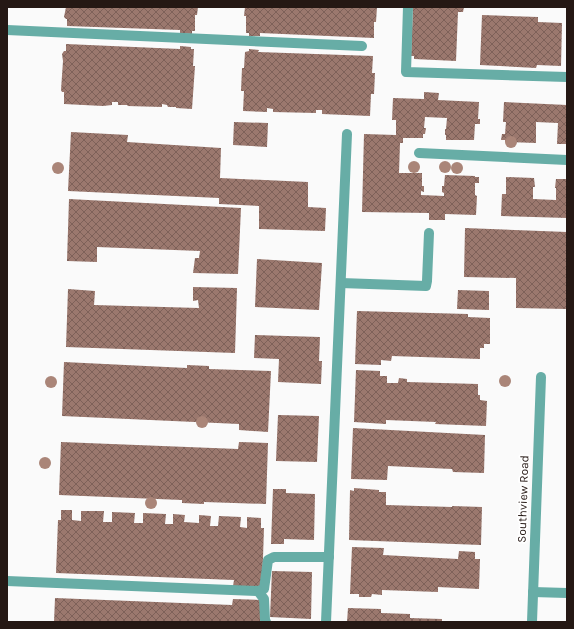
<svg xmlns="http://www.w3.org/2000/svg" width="574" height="629" viewBox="0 0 574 629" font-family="Karla,sans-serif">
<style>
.building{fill:url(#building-cross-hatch)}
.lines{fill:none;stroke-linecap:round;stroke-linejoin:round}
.service{stroke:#67ada6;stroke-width:10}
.minor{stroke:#67ada6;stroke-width:10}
.tree{fill:#aa8578}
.labels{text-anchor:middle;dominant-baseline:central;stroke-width:3.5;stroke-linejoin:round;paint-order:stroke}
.street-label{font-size:12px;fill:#251814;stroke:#fff}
</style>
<defs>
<pattern id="building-cross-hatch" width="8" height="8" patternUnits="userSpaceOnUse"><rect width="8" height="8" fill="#9b786e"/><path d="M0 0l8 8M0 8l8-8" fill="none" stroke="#7e6159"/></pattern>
</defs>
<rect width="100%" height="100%" fill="#fafafa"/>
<g class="building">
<path d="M66 7H198L197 15H195V31H192V34L180 33V30L67 26V19H66L64 17Z"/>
<path d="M245 7H377L376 22H374V38L260 33V36H249V33H246V16H244Z"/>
<path d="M413 7H464L463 12H458L456 61 414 59V56H411Z"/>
<path d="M482 15 538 17V22L562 23 561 66 537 65 536 68 480 65Z"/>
<path d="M66 44 180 49V46L191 47V49H194L193 66H195L192 109 176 108V107H168L167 105 162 104V107L127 106 128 105H118V102H112V105L103 106 64 104V92H62L61 90 63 61 62 54 64 51H66Z"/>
<path d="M249 49 259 50 258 52 373 56 372 73H375L374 94H371L370 116 322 114V110H316V113L273 112V109L267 108V112L243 111 244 91H241L242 68H244L245 52 249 51Z"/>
<path d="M424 92 439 93 438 100 479 102 478 119H480V124H475L474 140H446V135H445V129H446L447 118 425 117 424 128H426L425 134H423V138H403V143H400L399 173H422V186H424V192L421 191V195L444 196V193L442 192V186H444L445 175 475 176V177H479V183H475V195L477 196 476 215 445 214V220H429V213L362 212 364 134 396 135V120H392L393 98 424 99Z"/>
<path d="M504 102 567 105V144H557L558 123 536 122V143L505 142V140H501L502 134H505L506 122H503Z"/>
<path d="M234 122 268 123 267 147 233 145Z"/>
<path d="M71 132 128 135 127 142 221 148 220 178 308 182V207L326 208 325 231 259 229V206L219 204V198L68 191Z"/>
<path d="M506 177 534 178 535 187H533V199L556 200V188H555L556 179H567V218L501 216 502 194H506Z"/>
<path d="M69 199 241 208 238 274 193 273 195 258H199L200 251 97 247V262L67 261Z"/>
<path d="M465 228 567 232V309L516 308V278L464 277Z"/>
<path d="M257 259 322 263 319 310 255 307Z"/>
<path d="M193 287 237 288 235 353 66 347 68 289 95 291 94 305 199 308 198 300 193 301Z"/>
<path d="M458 290 489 291V310L457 309Z"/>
<path d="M357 311 468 314V317L490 318V344H484V348H480V359L392 356 391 361 381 360V365L355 364Z"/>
<path d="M255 335 320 337 319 361H322L321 384 278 382 279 359 254 358Z"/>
<path d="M64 362 187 368V365L209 366V369L271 371 268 432 239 430V424L62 416Z"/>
<path d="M356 370 380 371V376H387V383H398L399 378 407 379V382L478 384V395H480V400L487 401 486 426 435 424 436 422 386 420V424L354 422Z"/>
<path d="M278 415 319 416 317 462 276 461Z"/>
<path d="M353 428 485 435 484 473 453 472 452 469 388 466 387 480 351 479Z"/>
<path d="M61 442 238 449 239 442 268 443 266 504 204 502V504L182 503V500L59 495Z"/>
<path d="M354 488 379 490V492H386V505L452 507V506L482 507 481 545 349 540 350 490 354 491Z"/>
<path d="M273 489H286V493L315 494 314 540 284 539V544H271Z"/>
<path d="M61 510H72V520L81 521V511H104L103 522H112V512L135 513 134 523H143V513L166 514 165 524H173V514L185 515 184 522 199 523V515L211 516 210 526H218L219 516 241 517 240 527 247 528V517L261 518V528H264L262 587 233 586 234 580 56 573 58 520H61Z"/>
<path d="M352 547 384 548 383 555 458 559 459 551 475 552V559H480L479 589 438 587V592L382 590V595L372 594 371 597H359V594H350Z"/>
<path d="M272 571 312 572 311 619 270 617Z"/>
<path d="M55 598 232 605 233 599 261 600 260 622H54Z"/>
<path d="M348 608 381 609V613L410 614V618L442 619V622H347Z"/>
</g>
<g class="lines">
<g class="service">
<path d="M408 7 406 72 567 77"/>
<path d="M7 30 362 46"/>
<path d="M419 153 567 160"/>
<path d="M341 283 426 286 427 281 429 233"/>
<path d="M7 581 258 591 264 589 268 560 274 557H329"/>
<path d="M258 591 264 599 265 620 266 622"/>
<path d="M326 622 347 134"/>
</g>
<g class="minor">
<path d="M533 592 567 593"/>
<path d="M532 622 541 377"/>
</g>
</g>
<g class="tree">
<circle cx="511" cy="142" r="6"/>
<circle cx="414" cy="167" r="6"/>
<circle cx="445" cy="167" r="6"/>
<circle cx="58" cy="168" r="6"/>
<circle cx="457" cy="168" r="6"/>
<circle cx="505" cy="381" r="6"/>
<circle cx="51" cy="382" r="6"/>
<circle cx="202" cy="422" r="6"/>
<circle cx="45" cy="463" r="6"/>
<circle cx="151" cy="503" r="6"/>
</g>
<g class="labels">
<g class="street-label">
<text transform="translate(523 499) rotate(-88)">Southview Road</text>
</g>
</g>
<rect width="574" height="629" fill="none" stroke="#251814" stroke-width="16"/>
</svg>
